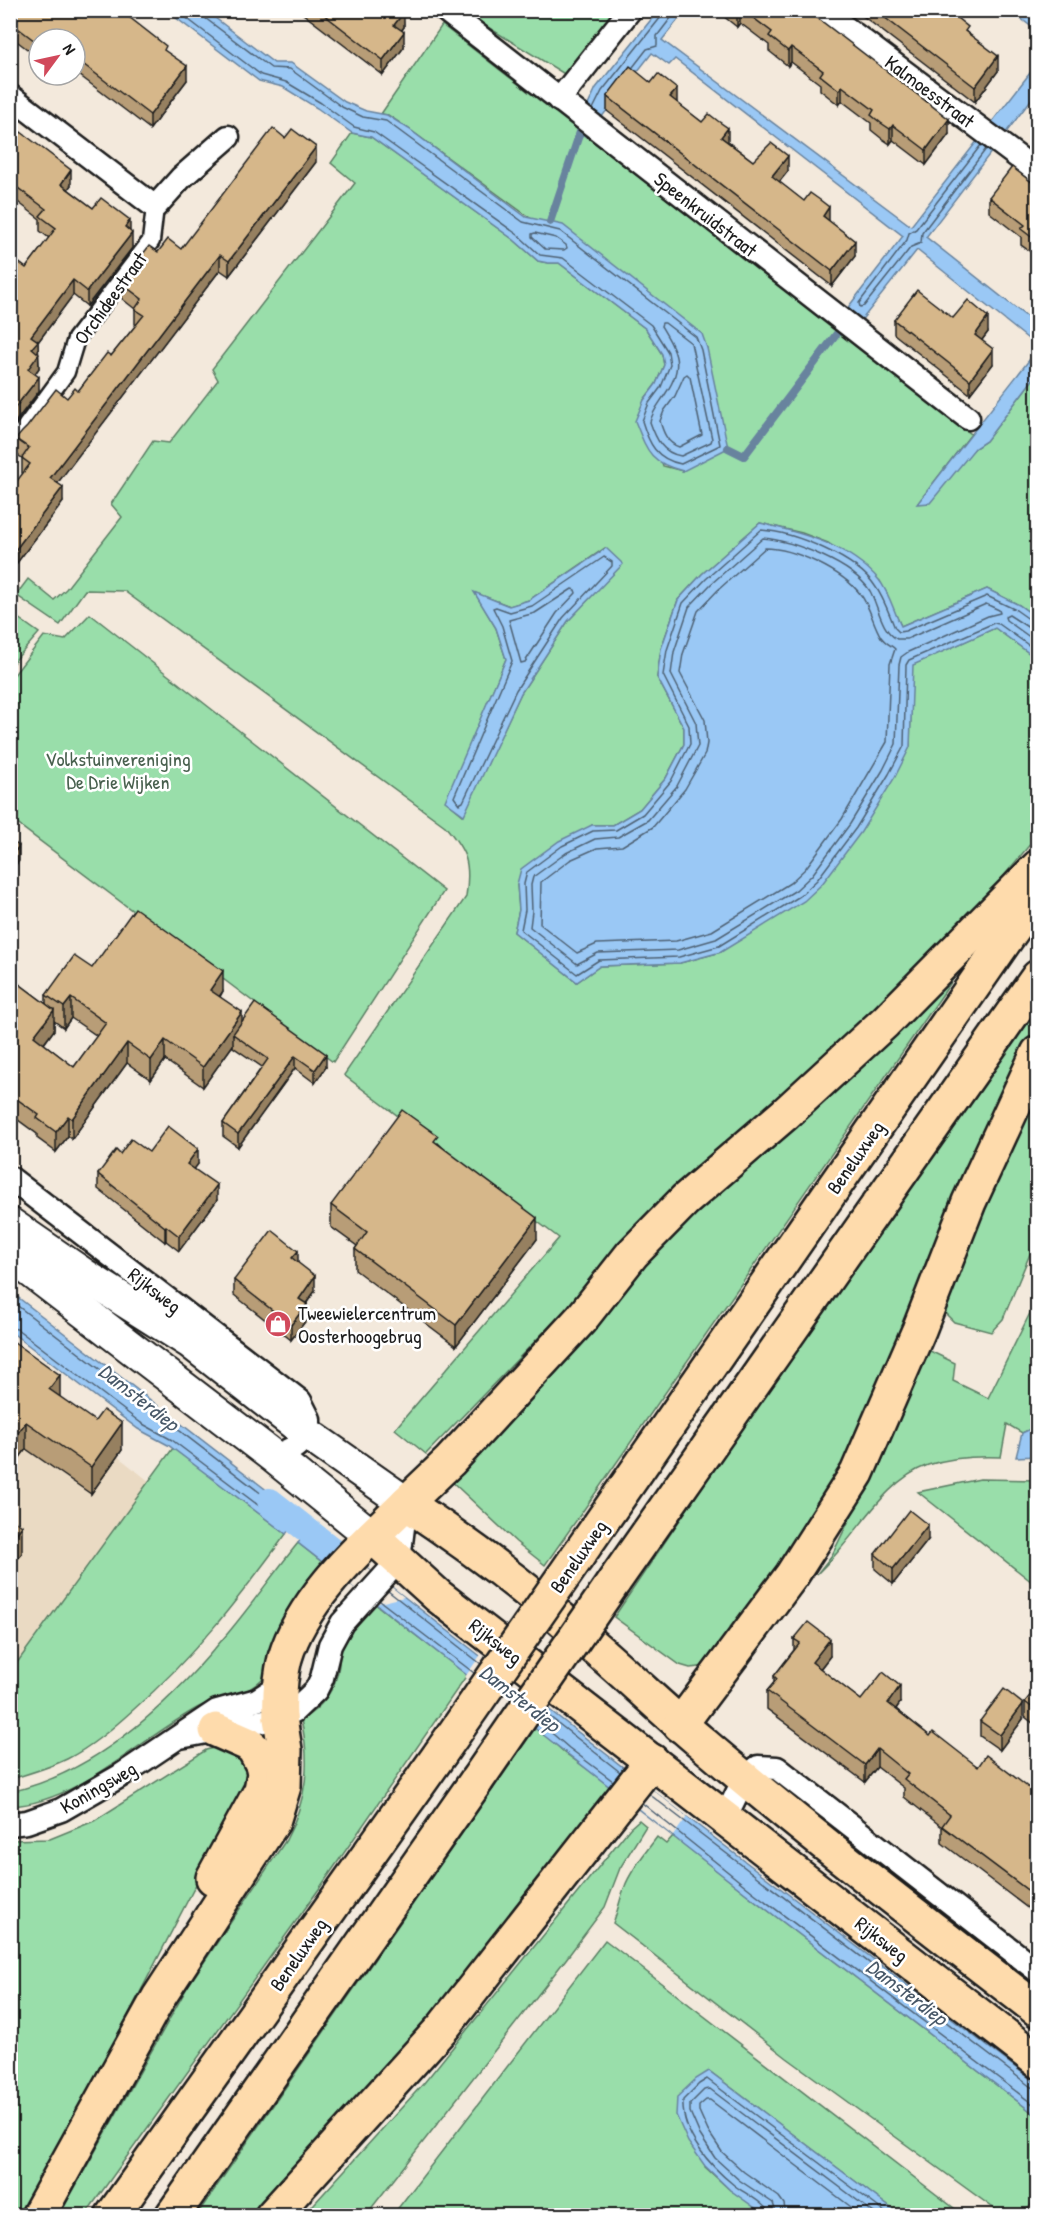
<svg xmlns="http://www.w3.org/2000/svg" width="1048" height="2226" viewBox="0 0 1048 2226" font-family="'Patrick Hand',sans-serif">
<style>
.built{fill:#eadac3}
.green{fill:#99deaa;stroke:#5a7d63;stroke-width:1.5;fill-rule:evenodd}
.water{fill:#9ac8f5;stroke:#68839e;stroke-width:1.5}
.pier{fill:#f3e9dc}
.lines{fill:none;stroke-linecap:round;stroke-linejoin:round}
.shore{stroke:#4e6173;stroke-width:1.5}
.stream{stroke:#68839e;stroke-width:8}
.canal{stroke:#9ac8f5;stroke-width:26}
.pedestrian-casing{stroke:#1c1c1c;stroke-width:21}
.minor-casing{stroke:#1c1c1c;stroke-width:27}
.secondary-casing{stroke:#1c1c1c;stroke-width:36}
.primary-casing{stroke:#1c1c1c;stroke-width:38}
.trunk-casing{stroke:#1c1c1c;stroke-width:38}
.pedestrian{stroke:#fff;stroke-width:16}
.minor{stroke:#fff;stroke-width:22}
.secondary{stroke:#fff;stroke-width:32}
.primary{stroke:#fedbac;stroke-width:33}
.trunk{stroke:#fedbac;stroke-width:33}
.trunk-bridge-casing{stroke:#1c1c1c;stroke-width:38;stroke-linecap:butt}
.trunk-bridge{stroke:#fedbac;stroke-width:33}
.wall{fill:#b89d77;stroke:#1c1c1c;stroke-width:1.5;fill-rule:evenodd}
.shaded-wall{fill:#968061;stroke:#1c1c1c;stroke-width:1.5}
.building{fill:#d6b78a;stroke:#1c1c1c;stroke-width:1.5}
.labels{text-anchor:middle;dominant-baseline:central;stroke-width:5;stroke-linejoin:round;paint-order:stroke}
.street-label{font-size:20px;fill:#1c1c1c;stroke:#fff}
.park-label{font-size:20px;fill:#48604e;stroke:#fff}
.poi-label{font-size:20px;fill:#1c1c1c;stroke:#fff;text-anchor:start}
.water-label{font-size:21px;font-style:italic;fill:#485868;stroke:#fff}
</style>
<rect width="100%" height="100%" fill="#f3e9dc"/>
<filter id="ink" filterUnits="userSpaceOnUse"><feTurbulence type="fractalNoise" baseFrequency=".0167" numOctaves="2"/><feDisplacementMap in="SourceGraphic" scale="12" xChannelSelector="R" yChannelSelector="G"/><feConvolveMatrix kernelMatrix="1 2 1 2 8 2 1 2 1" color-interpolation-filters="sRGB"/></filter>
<g filter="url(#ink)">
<path class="built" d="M11 1372 164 1493 11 1701Z"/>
<g class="green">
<path d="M479 11H615L566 75 473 18Z"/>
<path d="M442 25 971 434 918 503 975 448 986 441 1037 374V618L1019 605 987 589 901 626 880 581 828 543 802 533 760 523 702 574 678 600 661 649 657 677 684 728V744L666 778 640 809 613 825H592L517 884 519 910 514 932 577 982 600 966 680 963 721 952 910 747 912 665 995 628 1037 659V836L953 937 654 1218 426 1454 395 1429 559 1238 344 1075 466 897C471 863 467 852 445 826L124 591 85 590 60 625 16 595 28 579 54 600 66 589 122 517 111 504 153 441 169 443 218 380 212 369 355 183 331 163 352 133 371 137 514 240 538 261 548 263H559L646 329 662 354 664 365 656 384 644 400 663 466 683 471 707 348 409 129 388 115 381 114ZM605 548 622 564 568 621 521 693 463 815 446 801 506 659 496 628 475 593 510 606 529 600Z"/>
<path d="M11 613 39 633 11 665Z"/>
<path d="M90 614 444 891 333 1062 11 819 10 680 44 636 65 640Z"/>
<path d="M970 955 578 1518 545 1565 516 1542 447 1477 640 1263Z"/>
<path d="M1037 1008V1037L984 1144 823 1516 708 1666 690 1668 680 1665 614 1617 747 1421Z"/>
<path d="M1037 1094V1237L1003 1319 991 1332 954 1322 942 1310 949 1291Z"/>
<path d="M1037 1299V1426L1022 1433 1007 1424 1001 1457C976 1456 952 1457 928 1465 890 1479 867 1518 842 1547 834 1557 826 1565 817 1574L832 1555 858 1502 926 1349 955 1363 953 1381 988 1398Z"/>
<path d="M173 1448 286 1534C239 1598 194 1657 133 1710 113 1728 91 1747 67 1759 49 1768 30 1773 11 1779V1671Z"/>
<path d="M980 1479 1037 1480V1586L918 1492Z"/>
<path d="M298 1543 327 1566C314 1590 301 1614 287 1638 280 1651 274 1666 264 1677 244 1699 222 1695 199 1707 141 1738 78 1803 11 1806L10 1792C96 1773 168 1705 222 1640 249 1609 272 1575 298 1543Z"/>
<path d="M375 1604 467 1675 319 1889 85 2215 59 2216 188 1986 286 1840C307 1800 311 1763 301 1720 323 1707 336 1690 339 1665 340 1657 339 1649 341 1642 347 1627 362 1611 375 1604Z"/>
<path d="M536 1727 565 1753 616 1790 514 1923 259 2215 196 2216Z"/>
<path d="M214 1748C237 1749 250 1765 246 1788L24 2216 10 2215V1840L50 1839 94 1821 206 1750Z"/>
<path d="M639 1820 646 1826 620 1868 605 1907 566 1959 366 2215H304L424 2083 630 1828Z"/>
<path d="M673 1836 749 1896 1037 2116V2197L1023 2215H1003L787 2058 613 1923C618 1911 620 1898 625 1886 632 1868 646 1852 657 1837L666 1844Z"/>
<path d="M605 1940 963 2215H900L709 2071 705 2167 730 2190 769 2215 392 2216Z"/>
</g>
<g class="water">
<path d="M167 11H206L274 63H291L345 102 366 111 387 115 409 129 526 217 563 225 702 334 707 348 728 448 683 471C650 463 647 451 635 421L644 400 656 384 664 365 662 354 646 329 559 263H548L538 261 514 240 371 137 352 133 317 108 283 87 259 81Z"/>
<path d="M658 11H685L662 40 911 226 1037 64V92L926 237 1037 325V346L917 250 860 322 846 310 903 236 675 59 669 65 652 53 586 137 577 129 596 88Z"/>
<path d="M1011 11H1037V31Z"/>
<path d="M1037 350V374L986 441 975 448 930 503 917 504Z"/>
<path d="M760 523C802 533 850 545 879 580 889 592 894 612 901 626L987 589 1019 605 1037 618V659L995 628 913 665 910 747 895 777 861 832 822 884 804 901 721 952 680 963 600 966 577 982 514 932 519 910 517 884 521 869 559 841 592 825H613L640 809 666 778 684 744V728L657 677 661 649 678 600 702 574Z"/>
<path d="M606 548 623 564 568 621 521 693 464 815 445 801 506 659 496 628 474 592 509 606 529 600Z"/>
<path d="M11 1292 300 1516 286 1534 168 1445 138 1429 11 1332Z"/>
<path d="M1037 1426V1456L1016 1457 1022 1433Z"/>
<path d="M312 1525 687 1817 1037 2084V2116L749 1896 298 1543Z"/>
<path d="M709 2071 900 2215 769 2216 761 2212 730 2190 705 2166 688 2142 676 2115 677 2097 696 2079Z"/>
</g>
<g class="pier">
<path d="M324 1534 404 1597 375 1604 327 1566Z"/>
<path d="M482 1653 551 1706 534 1730 465 1677Z"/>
<path d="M630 1772 687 1817 673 1836 616 1790Z"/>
</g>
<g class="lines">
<g class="shore">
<path d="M176 10 261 75 286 82 321 103 354 127 374 132 518 235 540 255 563 258 651 325 668 352 670 365 661 387 649 403 642 421C649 444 656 459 681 464L720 445 701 350 696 337 560 231 523 222 386 121 363 117 342 107 290 69 271 68 205 18 203 10"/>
<path d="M633 67 647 49 657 46V36L677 10"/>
<path d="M593 109 602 91 661 17 663 10"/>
<path d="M981 145 916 229 909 233 907 240 859 303 860 307 864 306 911 247 921 243 922 233 986 149"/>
<path d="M535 233 556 238 566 245 567 248 564 250 545 249 532 237V234Z"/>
<path d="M662 323H665L691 343 712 439 711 442 681 456C662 453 656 439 650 422 653 410 660 403 666 393 685 365 676 351 661 326Z"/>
<path d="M687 374 690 377 702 435 679 447C667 443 663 432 660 421L664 411 675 396 684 376Z"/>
<path d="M763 538C794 541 853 564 870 591 878 605 881 631 897 639H907L986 604 999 610 1000 613 988 616 908 652 901 657 899 665 896 744 883 770 850 824 812 875 796 890 716 939 678 950 598 953 577 964 530 927 532 911 531 885 533 877 566 853 595 839 618 837 648 820 677 786 698 746 696 723 671 674 674 652 689 607 711 584Z"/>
<path d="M765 548C794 548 843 571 861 595 870 607 873 624 881 637 885 643 891 645 895 649L890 664 887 742 842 819 805 869 790 883 712 931 676 941 597 944 577 953 540 924 541 882 570 860 597 848 622 846 653 827 685 789 705 754 707 743 705 720 680 673 683 654 698 611 718 590Z"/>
<path d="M604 557 612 562V566L563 618 516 690 463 802 459 804 454 797 512 661 502 626 493 608 496 607 510 612 532 606Z"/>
<path d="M572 589 575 590 576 593 557 613 525 662 521 663 509 620 535 613Z"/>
<path d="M1038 622H1033L1016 610 987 596 905 631 899 632 895 628C889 614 884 598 875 586 857 558 794 532 761 530L706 579 683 603 667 650 663 675 689 726 690 744 671 781 643 814 616 830 593 831 562 846 527 872 524 884 525 910 521 930 577 974 599 960 679 957 719 946 800 896 817 880 856 828 889 774 904 746 906 665 909 660 994 623 999 624 1038 652"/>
<path d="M1038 630 1029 628 1009 615 1005 617 1006 620 1038 643"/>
<path d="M10 1300 289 1515 290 1519 286 1524H283L172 1440 141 1423 17 1329 10 1328"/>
<path d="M388 1591 481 1664"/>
<path d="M380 1601 474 1673"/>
<path d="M545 1713 620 1772"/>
<path d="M539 1722 569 1748 613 1781"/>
<path d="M649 1794 1031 2087 1038 2089"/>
<path d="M642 1803 753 1892 1038 2108"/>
<path d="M770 2216C769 2205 744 2193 735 2186 710 2166 681 2134 683 2100L699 2084 707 2079 890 2216"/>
<path d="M777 2216 773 2203 739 2180 715 2158 700 2135 690 2112V2104L704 2090 710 2089 878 2216"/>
<path d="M786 2216 784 2204 779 2197 744 2172 722 2152 708 2131 699 2111V2106L706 2100H710L863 2216"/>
</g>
<g class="stream">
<path d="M550 222 580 132"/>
<path d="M728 448 744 456 845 323"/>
</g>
<path class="canal" d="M270 1501 335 1552"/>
<defs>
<path id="pedestrian" d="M10 441 19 436 66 372 76 339 151 241 155 207"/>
<g id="minor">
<path d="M445 10 968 418"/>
<path d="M822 10 1038 172"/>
<path d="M10 96 155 207 181 178 228 137"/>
<path d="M559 100 630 10"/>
<path d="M10 1178 300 1401 309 1419V1435L295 1447 274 1457"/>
<path d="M180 1737 280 1718 294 1711 316 1690 322 1678 330 1645 342 1623 399 1560 406 1503"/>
<path d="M725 1818 744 1779 758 1767 777 1768 1038 1971"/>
<path d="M10 1824 27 1822 61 1810 120 1776 217 1711 257 1700 280 1685"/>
</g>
<g id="secondary">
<path d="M10 1224 84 1275 190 1342 309 1435 406 1503"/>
<path d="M10 1255 274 1457 372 1536"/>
</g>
<g id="primary">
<path d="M372 1536 438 1596 1038 2061"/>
<path d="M280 1718C279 1698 280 1678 285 1658 303 1597 362 1546 406 1503 471 1546 534 1594 593 1646 629 1677 664 1711 701 1742 810 1835 924 1922 1038 2010"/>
</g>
<g id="trunk">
<path d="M406 1503 450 1461 581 1319 632 1254 685 1200 785 1114 885 1022 1038 867"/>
<path d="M577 1557 1038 893"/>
<path d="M613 1583 1038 977"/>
<path d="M680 1725 792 1575 857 1473 919 1330 969 1202 1038 1053"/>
<path d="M213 1878 261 1790 264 1773 262 1764 254 1749 248 1744 216 1730"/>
<path d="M38 2216 159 1997 273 1822 284 1786 285 1750 280 1718"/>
<path d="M112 2216 440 1754"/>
<path d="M172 2216 477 1780"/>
<path d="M272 2216 444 2026 652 1761"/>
</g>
</defs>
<use href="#pedestrian" class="pedestrian-casing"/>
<use href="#minor" class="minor-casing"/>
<use href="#secondary" class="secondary-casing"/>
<use href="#primary" class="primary-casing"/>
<use href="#trunk" class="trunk-casing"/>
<use href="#pedestrian" class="pedestrian"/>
<use href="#minor" class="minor"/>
<use href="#secondary" class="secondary"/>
<use href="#primary" class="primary"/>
<use href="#trunk" class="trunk"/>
<defs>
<g id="trunk-bridge">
<path d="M440 1754 577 1557"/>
<path d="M477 1780 613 1583"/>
</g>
</defs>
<use href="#trunk-bridge" class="trunk-bridge-casing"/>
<use href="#trunk-bridge" class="trunk-bridge"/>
</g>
<g class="wall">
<path d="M10 10 187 80 150 129 75 72V39H39V58L10 36Z"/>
<path d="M298 10H402L404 27 402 30 404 47 383 75Z"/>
<path d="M718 10H807L949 134 926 165 893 140 890 144 881 138 871 130V123L842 101 839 105 820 90V84L791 62 788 66 769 51V45L740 23 737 27 718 12Z"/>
<path d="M855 10H947L968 34 998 71 975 102Z"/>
<path d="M651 83 753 161 788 171 779 182 829 221 855 256 832 286 607 111V96Z"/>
<path d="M10 146 71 185 68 189 93 208 130 232 132 248 87 306 73 295 38 342 39 368 35 374 39 391 10 429V256L26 268 49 238 40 231V219L10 196Z"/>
<path d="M316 162 229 276 220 270 57 483 63 502 13 568 10 566V490L23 474 22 473V458L16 454V439L67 398 78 391 111 356 136 325 135 324V309L121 298V283L158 252 181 249Z"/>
<path d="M1038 187V257L1021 245V237L989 212V197Z"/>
<path d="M953 318 988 332 982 340 993 364 970 394 894 334V320Z"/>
<path d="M92 968 223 991 220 997 242 1022 326 1067 315 1083 295 1068 238 1147 223 1136V1123L262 1067 233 1047V1045L203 1087 165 1060 151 1080 127 1063 72 1139 68 1136 56 1152 37 1138V1134L10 1114V977L46 1004V995ZM71 1018 97 1036 74 1067 44 1044 54 1030V1021L64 1028Z"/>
<path d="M438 1143 537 1239 456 1346 355 1270V1249L357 1246 331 1227V1205Z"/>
<path d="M149 1152 198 1164 194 1169 217 1200 179 1251 166 1241 165 1242 98 1189V1174L120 1154Z"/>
<path d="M298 1263 315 1291 306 1304 307 1319 291 1340 234 1295V1280Z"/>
<path d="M10 1339 60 1397 122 1450 91 1494 26 1449 10 1471Z"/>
<path d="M928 1540 893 1584 875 1569V1554Z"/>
<path d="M794 1639 830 1656 820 1669 861 1700 900 1703 896 1709 930 1736 978 1767 1029 1788 1038 1777V1916L942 1843V1827L904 1797V1788L877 1767 865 1782 767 1709V1691L774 1683V1676L794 1650Z"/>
<path d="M1038 1686V1727L1025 1717V1702Z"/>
<path d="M1023 1719 1000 1750 980 1736V1721Z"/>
</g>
<g class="shaded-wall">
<path d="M738 10H740V23L737 27V12Z"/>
<path d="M404 12V27L394 40V25Z"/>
<path d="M404 32V47L383 75V60Z"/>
<path d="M791 47V62L788 66V51Z"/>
<path d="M998 56V71L975 102V87Z"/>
<path d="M187 66V80L150 129V115Z"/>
<path d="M842 86V101L839 105V90Z"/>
<path d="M677 89V104L670 97Z"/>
<path d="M949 119V134L926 165V150Z"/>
<path d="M893 125V140L890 144V129Z"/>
<path d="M728 128V143L721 137Z"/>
<path d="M316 147V162L229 276V261Z"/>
<path d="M788 156V171L772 191V176Z"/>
<path d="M71 170V185L61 199V184Z"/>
<path d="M829 207V222L823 216Z"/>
<path d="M130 220V235L125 227Z"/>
<path d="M132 233V248L87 306V291Z"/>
<path d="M855 241V256L832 286V271Z"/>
<path d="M220 255V270L50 493V478Z"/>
<path d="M73 280V295L38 342 39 368 28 383V369L31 336Z"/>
<path d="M988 317V332L975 349V335Z"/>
<path d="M993 349V364L970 394V380Z"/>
<path d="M39 377V391L10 429V414Z"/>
<path d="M63 487V502L13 568V553Z"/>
<path d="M19 846V861L10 872V858Z"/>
<path d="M15 880V895L10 902V887Z"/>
<path d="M223 971V991L210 1010V990Z"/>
<path d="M71 998V1018L64 1028V1007Z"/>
<path d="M54 1010V1030L34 1057V1036Z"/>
<path d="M242 1012V1033L233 1034V1045L203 1087V1067Z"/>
<path d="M165 1040V1060L151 1080V1060Z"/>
<path d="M127 1043V1063L72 1139V1119Z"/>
<path d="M326 1054V1067L315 1083V1070Z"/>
<path d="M295 1056V1068L238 1147V1134Z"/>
<path d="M68 1116V1136L56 1152V1132Z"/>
<path d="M198 1149V1164L187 1179V1164Z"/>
<path d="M217 1185V1200L179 1251V1236Z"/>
<path d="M537 1218V1239L456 1346V1325Z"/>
<path d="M166 1226V1241L165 1242V1227Z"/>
<path d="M298 1251V1266L292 1258Z"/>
<path d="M315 1276V1291L299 1313V1299Z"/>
<path d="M307 1304V1319L291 1340V1325Z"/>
<path d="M60 1375V1402L49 1389Z"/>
<path d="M26 1422V1449L10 1471V1443Z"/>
<path d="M122 1423V1450L91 1494V1467Z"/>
<path d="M928 1525V1540L893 1584V1569Z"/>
<path d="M22 1526V1553L10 1569V1542Z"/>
<path d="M830 1639V1656L812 1679V1662Z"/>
<path d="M900 1686V1703L888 1720V1703Z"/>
<path d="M1023 1704V1719L1000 1750V1735Z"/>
<path d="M877 1749V1767L865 1782V1765Z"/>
</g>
<g class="building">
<path d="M10 10H120L166 46 164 50 187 66 150 115 75 58V39H39V44L10 22Z"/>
<path d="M318 10H402L404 12 394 25 404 32 383 60Z"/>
<path d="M743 10H807L949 119 926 150 893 125 890 129 881 123 871 115 874 110 842 86 839 90 820 75 823 71 791 47 788 51 769 36 772 32Z"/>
<path d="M875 10H947L968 27 965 31 998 56 975 87Z"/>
<path d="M630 66 651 83 658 74 677 89 670 97 702 122 709 114 718 121 728 128 721 137 753 161 771 143 788 156 772 176 804 201 810 193 820 200 829 207 823 216 855 241 832 271 607 96Z"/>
<path d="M273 128 285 138 292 129 316 147 229 261 220 255 50 478 63 487 13 553 10 551V490L30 464 22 458 29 448 16 439 22 432 27 427 56 389 67 398 75 388 78 391 107 353 111 356 144 315 135 309 142 299 121 283 149 246 158 252 168 239 181 249Z"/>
<path d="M21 132 71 170 61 184 93 208 101 198 130 220 125 227 132 233 87 291 73 280 31 336 38 341 32 348 39 354 28 369 39 377 10 414V317L15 311 10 308V256L26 268 56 228 40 216 46 209 10 182V146Z"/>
<path d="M1012 167 1038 187V242L1021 229 1025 225 989 197Z"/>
<path d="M917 290 953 318 968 300 988 317 975 335 993 349 970 380 894 320Z"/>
<path d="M10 840 19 846 10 858Z"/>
<path d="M10 877 15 880 10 887Z"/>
<path d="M135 908 223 971 210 990 242 1012 203 1067 165 1040 151 1060 127 1043 72 1119 68 1116 56 1132 37 1118 39 1115 10 1094V977L54 1010 34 1036 74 1067 106 1023 71 998 64 1007 46 995 74 956 92 968Z"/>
<path d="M255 1003 326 1054 315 1070 295 1056 238 1134 223 1123 268 1059 233 1034Z"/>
<path d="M402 1110 438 1136 434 1141 537 1218 456 1325 355 1249 367 1232 331 1205Z"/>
<path d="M168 1126 198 1149 187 1164 217 1185 179 1236 166 1226 165 1227 98 1174 116 1150 120 1154 131 1139 149 1152Z"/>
<path d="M272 1230 298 1251 292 1258 315 1276 299 1299 307 1304 291 1325 234 1280Z"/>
<path d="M10 1339 60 1375 49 1389 95 1421 103 1410 122 1423 91 1467 26 1422 10 1443Z"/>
<path d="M909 1510 928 1525 893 1569 875 1554Z"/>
<path d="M10 1518 22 1526 10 1542Z"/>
<path d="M808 1622 830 1639 812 1662 861 1700 883 1672 900 1686 888 1703 930 1736 933 1732 978 1767 986 1755 1029 1788 1038 1777V1898L942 1826 950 1815 904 1779 908 1774 877 1749 865 1765 767 1691 777 1679 774 1676 800 1643 794 1639Z"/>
<path d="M1038 1686V1712L1025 1702Z"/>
<path d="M1004 1689 1023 1704 1000 1735 980 1721Z"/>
</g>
</g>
<defs>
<symbol id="shop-disc" viewBox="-11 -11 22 22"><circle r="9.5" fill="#d1495b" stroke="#fff"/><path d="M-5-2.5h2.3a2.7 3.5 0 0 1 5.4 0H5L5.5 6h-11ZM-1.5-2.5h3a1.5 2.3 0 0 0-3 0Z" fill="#fff"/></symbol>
</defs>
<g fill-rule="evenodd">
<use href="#shop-disc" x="263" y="1309" width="30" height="30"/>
</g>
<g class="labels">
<g class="street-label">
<text transform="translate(930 91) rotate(37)">Kalmoesstraat</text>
<text transform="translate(706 214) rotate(38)">Speenkruidstraat</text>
<text transform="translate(110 298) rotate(-54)">Orchideestraat</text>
<text transform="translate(855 1157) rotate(-55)">Beneluxweg</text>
<text transform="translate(155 1290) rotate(38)">Rijksweg</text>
<text transform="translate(578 1556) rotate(-55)">Beneluxweg</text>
<text transform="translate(496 1641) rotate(38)">Rijksweg</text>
<text transform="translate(98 1787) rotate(-30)">Koningsweg</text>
<text transform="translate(882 1939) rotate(38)">Rijksweg</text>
<text transform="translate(298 1954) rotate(-55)">Beneluxweg</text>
</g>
<g class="park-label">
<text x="118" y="758">Volkstuinvereniging<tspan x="118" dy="23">De Drie Wijken</tspan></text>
</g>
<g class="poi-label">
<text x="298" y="1312">Tweewielercentrum<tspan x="298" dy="23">Oosterhoogebrug</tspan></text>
</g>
<g class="water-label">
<text transform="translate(139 1397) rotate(38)">Damsterdiep</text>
<text transform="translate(520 1698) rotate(38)">Damsterdiep</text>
<text transform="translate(907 1992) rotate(37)">Damsterdiep</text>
</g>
</g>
<rect width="1048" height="2226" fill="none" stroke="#fff" stroke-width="36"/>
<rect x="18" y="18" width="1012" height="2190" fill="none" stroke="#1c1c1c" stroke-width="2" filter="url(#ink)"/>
<g transform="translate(57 57) rotate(57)"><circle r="28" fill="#ffffff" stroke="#a4a4a4" stroke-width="1.5"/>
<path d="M0-4.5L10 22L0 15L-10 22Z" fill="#d1495b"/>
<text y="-9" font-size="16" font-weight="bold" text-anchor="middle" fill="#1c1c1c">N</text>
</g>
</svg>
